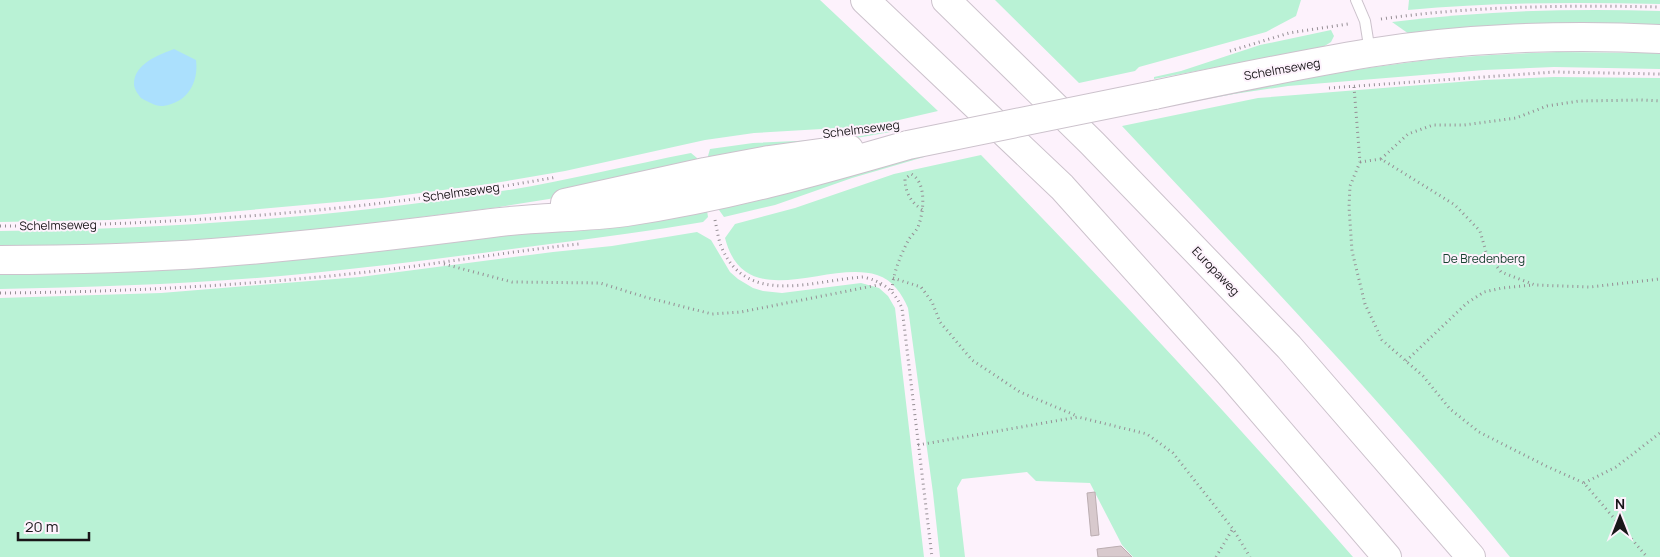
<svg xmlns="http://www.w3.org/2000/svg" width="1660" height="557" viewBox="0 0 1660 557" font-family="Manrope,sans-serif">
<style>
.green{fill:#b9f2d5}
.water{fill:#abe0fd}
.building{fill:#d8c9cd;stroke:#bbadb1}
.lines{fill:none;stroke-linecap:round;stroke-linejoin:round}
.lane-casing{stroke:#ccc2cc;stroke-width:12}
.secondary-casing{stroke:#ccc2cc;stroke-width:30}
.highway-casing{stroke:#ccc2cc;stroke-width:30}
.path{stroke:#968f95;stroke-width:3;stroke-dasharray:1 4;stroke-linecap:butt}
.lane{stroke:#fff;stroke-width:10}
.secondary{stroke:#fff;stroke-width:28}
.highway{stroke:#fff;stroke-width:28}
.secondary-bridge-casing{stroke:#ccc2cc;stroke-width:30;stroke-linecap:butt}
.secondary-bridge{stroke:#fff;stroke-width:28}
.labels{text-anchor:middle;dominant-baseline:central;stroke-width:4;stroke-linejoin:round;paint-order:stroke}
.street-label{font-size:12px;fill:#191619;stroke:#fdf2fc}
.park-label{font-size:12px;fill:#184230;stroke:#fdf2fc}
</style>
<rect width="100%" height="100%" fill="#fdf2fc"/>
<g class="green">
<path d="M0 0H820L938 111 873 126 754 133 705 140 565 171 489 184 382 198 194 215 109 220 0 222Z"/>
<path d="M995 0H1301L1296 16 1266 32 1139 67 1135 71 1079 83Z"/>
<path d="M1409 0H1660V4C1576 2 1492 2 1408 10Z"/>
<path d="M1660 11V26L1409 34 1392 22C1481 11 1571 8 1660 11Z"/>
<path d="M1331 30 1334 36 1331 42 1323 47 1154 79V77L1181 71 1260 45Z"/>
<path d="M1557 52 1660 53V69L1554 67 1484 70 1288 86 1234 94 1180 104V102C1255 88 1329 72 1405 63 1455 56 1506 54 1557 52Z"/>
<path d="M1554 77 1660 78V557H1510C1388 407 1254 267 1122 126L1258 98 1484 80Z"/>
<path d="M896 130V131L709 164 708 156 710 149 753 143 842 139Z"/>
<path d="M691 153 697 158 698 165 549 199 493 208 295 233 194 240 61 246 0 247V231C164 229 328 218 490 193 558 183 624 166 691 153Z"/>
<path d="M981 155C1109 286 1233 419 1353 557H1133L1122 545 1090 483 1036 481 1027 472 962 479 957 488 965 557H940L933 493 908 308C902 294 893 280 877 275 828 259 745 316 725 238L735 224 795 208 894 174Z"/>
<path d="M923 156 924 157 852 178 775 205 724 217 719 210 718 202 893 161Z"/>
<path d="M706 204 708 217 703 222C652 231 601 237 550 244 467 255 385 266 302 274 202 284 101 287 0 289V272Z"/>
<path d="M697 232 711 240 730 272 738 279 753 288 763 291 782 293 861 283 879 288 888 296 895 308 924 557H0V298L161 293 360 277 553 252 612 246Z"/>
</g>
<path class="water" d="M174 49 196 60C199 83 187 103 163 106 156 107 147 101 141 98 138 94 134 89 134 84 134 64 158 55 174 49Z"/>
<g class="building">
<path d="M1095 492 1099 535 1091 536 1087 493Z"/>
<path d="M1121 546 1132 557H1098L1097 549Z"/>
</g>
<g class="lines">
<defs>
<path id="lane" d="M1356 0 1365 21 1370 52"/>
<g id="secondary">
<path d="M1154 95C1225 80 1297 65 1369 53 1462 38 1566 34 1660 39"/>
<path d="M565 203 705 172 769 160 849 149"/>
<path d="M0 260C71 260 142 258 212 253 306 246 399 235 492 223 536 217 581 218 626 212 722 198 815 172 908 145"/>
</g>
<g id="highway">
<path d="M865 0 1062 187 1229 373 1387 557"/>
<path d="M946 0 1092 143 1289 347 1471 557"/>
</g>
</defs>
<use href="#lane" class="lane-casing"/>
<use href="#secondary" class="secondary-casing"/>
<use href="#highway" class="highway-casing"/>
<g class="path">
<path d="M1381 19C1473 6 1567 5 1660 7"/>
<path d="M1230 51 1289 33 1348 24"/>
<path d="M1354 87 1360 162 1350 186 1349 207 1352 251 1365 304 1382 340 1423 376 1450 409 1479 432 1546 466 1584 483 1647 557"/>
<path d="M1329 88 1554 72 1660 74"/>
<path d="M1381 159 1408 134 1433 125H1464L1516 118 1547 106 1579 101 1641 100 1660 101"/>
<path d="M1360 162 1381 159 1455 205 1480 231 1486 252 1501 272 1535 285 1590 287 1660 279"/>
<path d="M715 220C717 229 718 238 721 246 746 308 814 280 863 277 882 281 894 290 902 308L932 557"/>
<path d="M0 226C186 225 374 210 557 177"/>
<path d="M444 264 512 282 600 283 645 297 712 314 741 312 883 284"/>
<path d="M893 278 921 287 932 302 940 322 972 360 1020 392 1077 416"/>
<path d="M892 290C893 273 901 254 909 239 912 235 916 231 918 227 924 212 927 182 911 174L905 179C905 192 911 203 923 210"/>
<path d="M0 293C120 292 239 286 358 273 432 265 505 252 579 244"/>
<path d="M1406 361 1467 303 1484 292 1502 288 1533 285"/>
<path d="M918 445 1078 417 1147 434 1173 453 1233 529 1250 557"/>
<path d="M1584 483 1616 467 1660 433"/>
<path d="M1216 557 1232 530"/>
</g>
<use href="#lane" class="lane"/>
<use href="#secondary" class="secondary"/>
<use href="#highway" class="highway"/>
<defs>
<path id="secondary-bridge" d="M908 145 1154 95"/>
</defs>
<use href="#secondary-bridge" class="secondary-bridge-casing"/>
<use href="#secondary-bridge" class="secondary-bridge"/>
</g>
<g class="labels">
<g class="street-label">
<text transform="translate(1282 69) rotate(-10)">Schelmseweg</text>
<text transform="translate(861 129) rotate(-7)">Schelmseweg</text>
<text transform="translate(461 192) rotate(-8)">Schelmseweg</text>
<text transform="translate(58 225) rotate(-1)">Schelmseweg</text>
<text transform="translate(1216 271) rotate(46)">Europaweg</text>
</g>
<g class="park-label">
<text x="1484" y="258">De Bredenberg</text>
</g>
</g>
<g transform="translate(1620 517)" stroke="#fdf2fc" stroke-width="4" paint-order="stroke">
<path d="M0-4L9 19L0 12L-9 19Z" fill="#191619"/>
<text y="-8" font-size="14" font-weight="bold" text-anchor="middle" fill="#191619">N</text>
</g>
<path d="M18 532v8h71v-8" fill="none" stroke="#191619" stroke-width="2.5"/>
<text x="25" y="532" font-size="15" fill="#191619" stroke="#fdf2fc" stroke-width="4" paint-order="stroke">20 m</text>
</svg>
